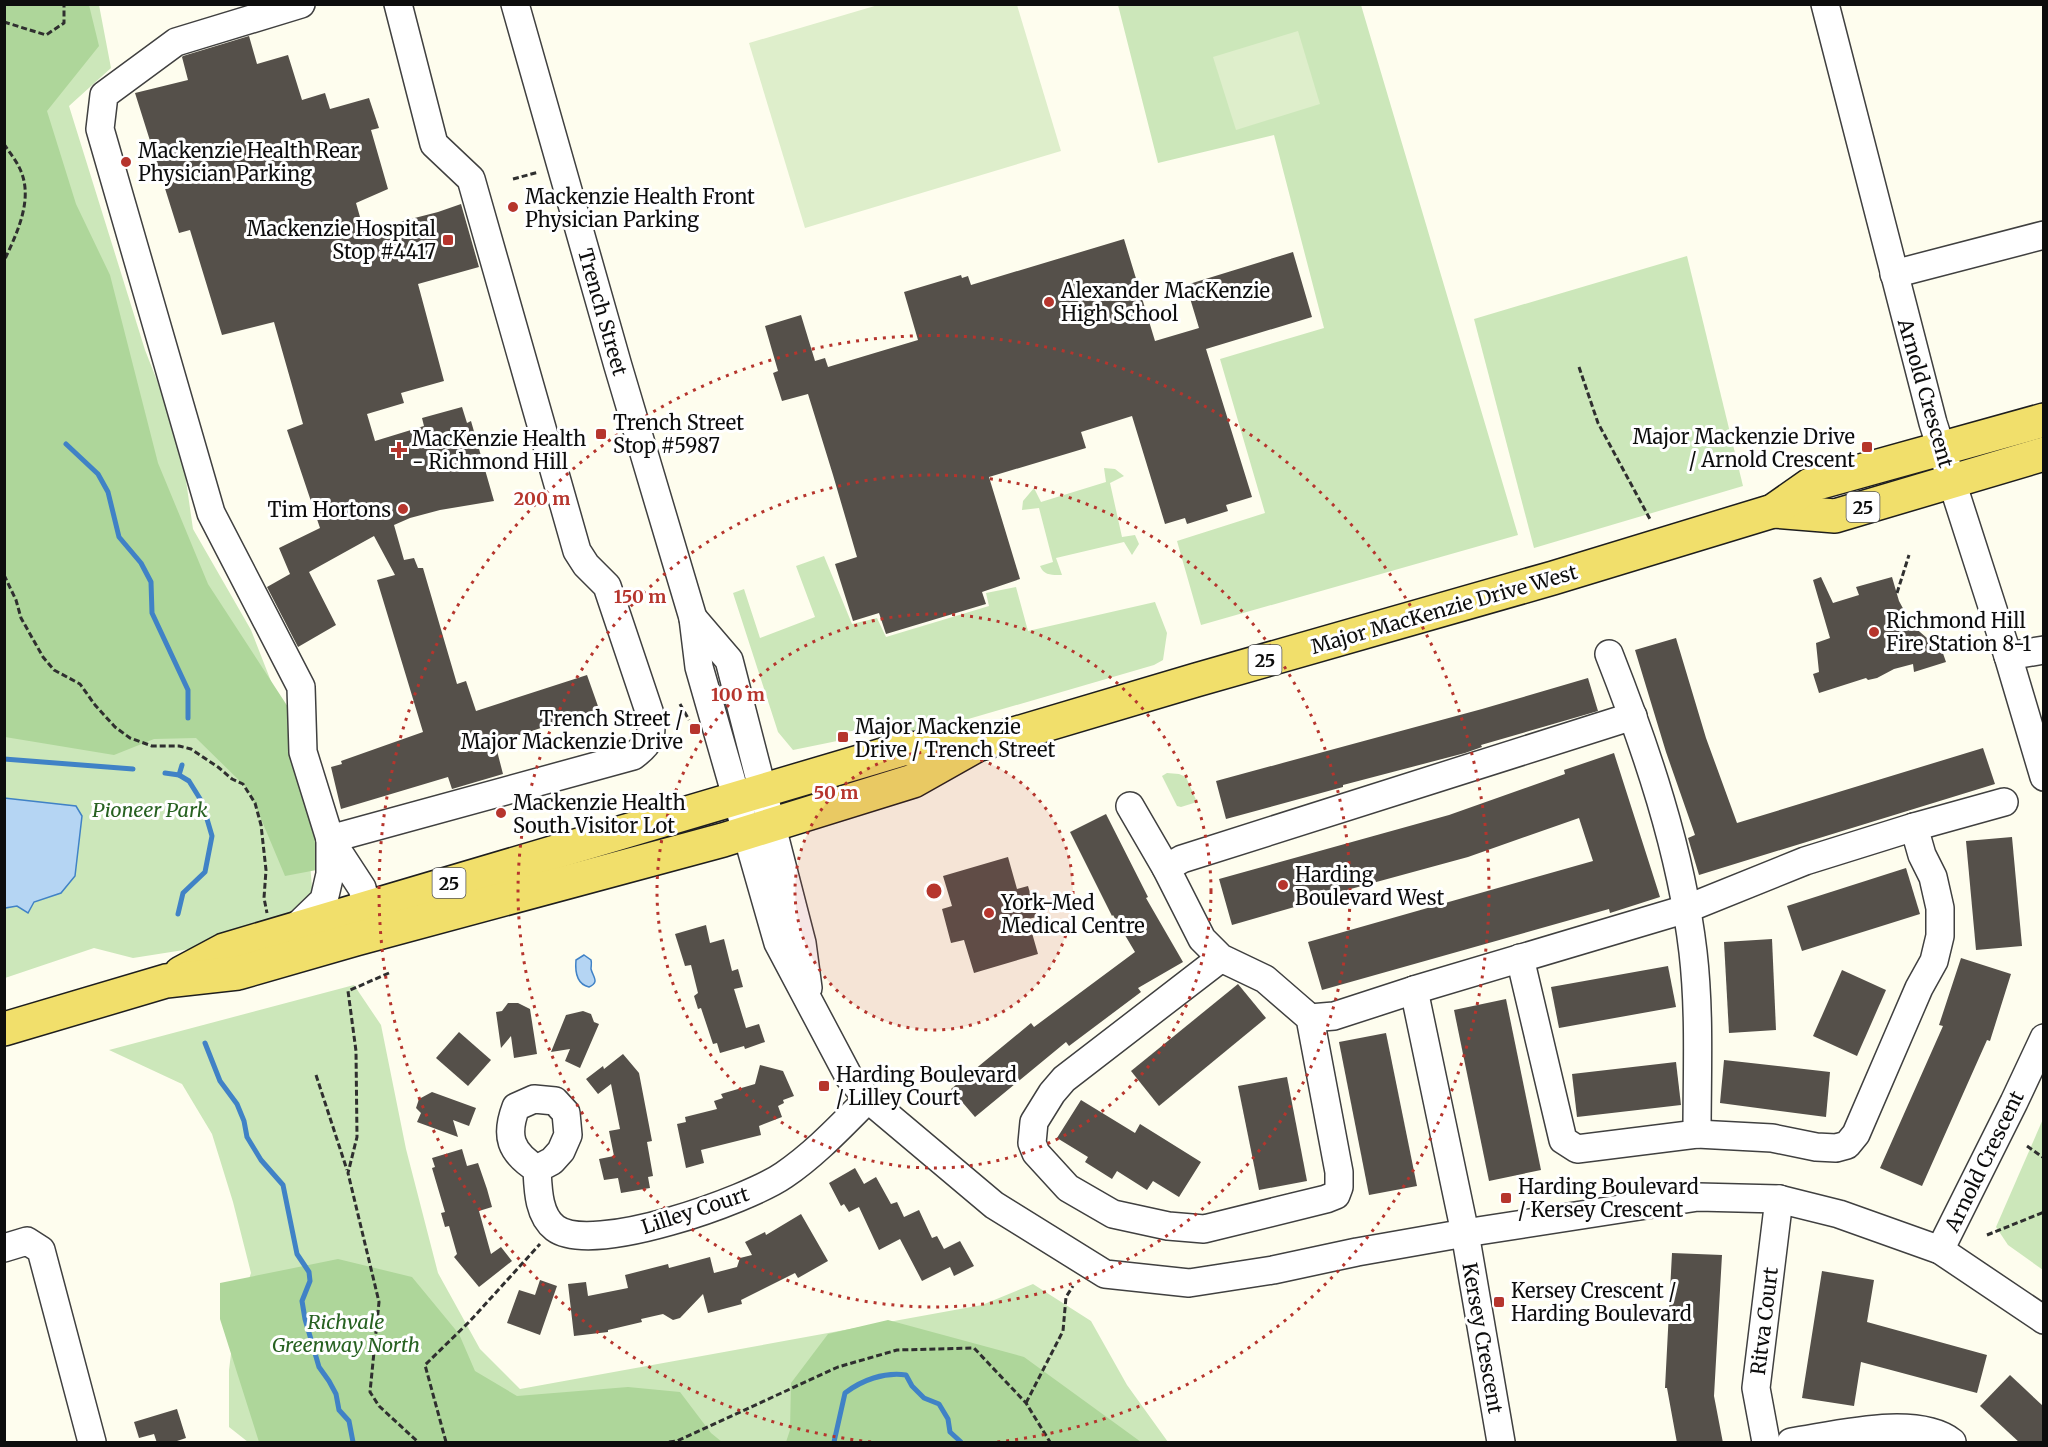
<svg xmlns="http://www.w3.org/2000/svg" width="2048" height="1447" viewBox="0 0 2048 1447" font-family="Merriweather,serif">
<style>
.green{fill:#cce7ba}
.forest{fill:#aed69a}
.pitch{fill:#deeecb}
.water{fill:#b5d5f3;stroke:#4082c6;stroke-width:1.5}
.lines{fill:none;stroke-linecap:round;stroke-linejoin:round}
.stream{stroke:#4082c6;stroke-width:5}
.building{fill:#55504a}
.minor-casing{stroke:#404040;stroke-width:30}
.major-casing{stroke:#1e1e1e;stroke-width:36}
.path{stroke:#2f2f2f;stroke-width:3;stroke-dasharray:6 3;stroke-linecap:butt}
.minor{stroke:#fff;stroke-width:27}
.major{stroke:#f1df6b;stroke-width:33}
.ring{fill:none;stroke:#b6352d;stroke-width:3;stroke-dasharray:3 6}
.poi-dot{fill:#b6352d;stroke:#fff;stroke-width:2}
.labels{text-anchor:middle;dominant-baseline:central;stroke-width:6;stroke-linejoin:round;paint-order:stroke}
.shield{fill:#fff;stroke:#565656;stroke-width:1.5}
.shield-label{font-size:18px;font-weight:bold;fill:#0d0d0d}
.poi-label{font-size:20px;fill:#0d0d0d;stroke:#fff;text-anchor:start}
.street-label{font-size:20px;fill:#0d0d0d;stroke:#fff}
.park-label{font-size:20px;font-style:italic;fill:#276121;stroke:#fff}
.centre{fill:#b6352d;stroke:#fff;stroke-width:3}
.ring-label{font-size:18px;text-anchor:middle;font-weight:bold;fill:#b6352d;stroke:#fff;stroke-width:6;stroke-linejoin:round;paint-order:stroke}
</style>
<rect width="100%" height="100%" fill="#fefdee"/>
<g class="green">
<path d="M4 5H99L111 68 69 106 145 350 180 439 193 529 251 630 283 712 308 840 314 911 241 941 133 958 94 948 5 978Z"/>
<path d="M1118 5H1361L1518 535 1201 625 1177 541 1265 513 1220 359 1324 328 1274 135 1158 163Z"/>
<path d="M1687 256 1743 486 1534 548 1474 319Z"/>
<path d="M1104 468 1115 469 1124 476 1110 483 1122 537 1135 535 1139 544 1132 555 1124 542 1056 558 1062 575C1053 575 1044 576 1040 566L1053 562 1039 508 1022 510 1023 501 1034 488 1041 502 1106 482Z"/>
<path d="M824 556 852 624 877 618 886 637 989 606 986 593 1016 587 1028 631 1155 602 1167 633 1163 660 1154 665 958 722 879 741 875 727 840 733 842 740 793 750 778 732 733 593 744 589 760 638 815 617 796 566Z"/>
<path d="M1167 773 1179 774 1186 777 1197 802 1181 807 1177 806 1162 776Z"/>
<path d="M354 985 381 1025 406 1149 438 1273 480 1349 520 1389 982 1305 1033 1284 1091 1321 1127 1385 1168 1442H248L229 1427V1370L235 1321 251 1273 233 1202 212 1134 182 1084 109 1050Z"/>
<path d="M2043 1119V1270L2008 1245 1996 1227Z"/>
</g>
<g class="forest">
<path d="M4 5H89L99 46 47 111 76 204 110 275 158 463 208 584 288 707 294 756 327 868 285 876 249 790 196 738 154 739 114 755 5 737Z"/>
<path d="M338 1259 412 1277 459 1334 475 1371 517 1396 628 1387 680 1392 711 1433 722 1442H259L220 1319V1283Z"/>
<path d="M888 1320 1024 1357 1141 1442H786L790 1430 791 1383 828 1334Z"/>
</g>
<g class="pitch">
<path d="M878 5H1017L1061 151 805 228 749 43Z"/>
<path d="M1298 31 1320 104 1236 130 1213 57Z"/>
</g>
<g class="water">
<path d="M4 798 76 806 82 816 75 876 61 893 34 902 28 913 17 906 5 908Z"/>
<path d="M584 955 591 960C592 963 591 966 591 969 593 977 600 982 589 987 576 984 575 971 576 960Z"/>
</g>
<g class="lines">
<g class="stream">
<path d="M66 444 98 474 108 492 119 537 141 563 151 582 152 613 188 690V718"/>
<path d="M4 759 133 769"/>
<path d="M165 773 179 775 189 781 202 802 212 836 205 872 183 893 178 914"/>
<path d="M179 775 182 765"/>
<path d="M205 1043 220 1081 237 1104 244 1121 247 1137 261 1160 283 1185 297 1254 309 1272 310 1281 302 1301 305 1319 319 1367 329 1381 336 1394 339 1410 349 1421 353 1442"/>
<path d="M834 1442 845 1393C862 1380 884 1372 906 1375L912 1386 924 1398 939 1404 948 1419 950 1432 961 1442"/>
</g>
</g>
<g class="building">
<path d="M249 36 257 64 288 55 302 100 325 93 330 109 369 98 379 128 371 130 388 189 356 203 364 231 438 212 461 204 479 267 418 284 444 381 401 393 404 403 367 414 375 441 424 426 422 418 462 407 467 423 471 421 494 501 440 510 410 518 394 525 404 560 414 558 418 568H423L457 684 466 681 476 711 587 675 599 709 495 743 503 774 452 789 448 777 341 809 331 767 342 764 341 761 423 732 377 580 395 575 374 536 309 572 336 625 298 647 267 587 290 574 279 548 320 528 287 430 303 424 274 322 222 335 190 230 179 233 135 93 188 80 182 57 183 56Z"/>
<path d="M1124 239 1155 341 1199 328 1186 285 1293 252 1312 317 1206 349 1252 497 1226 505 1228 511 1187 524 1185 518 1165 524 1132 416 1081 432 1086 448 989 477 1020 579 982 592 986 604 886 634 879 613 853 621 835 564 857 557 833 475 808 394 782 401 773 373 778 371 765 326 801 315 815 361 825 358 828 367 918 340 904 292 961 275 962 278 968 276 971 285Z"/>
<path d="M1821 577 1833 603 1859 595 1856 587 1892 577 1899 601 1912 625 1928 639H1938L1946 662 1914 672 1913 664 1894 669 1877 678 1868 680 1866 678 1819 693 1813 674 1819 672 1816 643 1830 638 1813 580Z"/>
<path d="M1676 638 1706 738 1737 823 1983 748 1995 784 1699 875 1688 838 1695 835 1666 752 1635 650Z"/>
<path d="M1588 678 1598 711 1481 745 1482 747 1465 753 1343 785V787L1226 819 1216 781 1482 709Z"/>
<path d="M1614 753 1660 897 1610 913 1609 909 1322 990 1308 942 1593 861 1579 818 1468 857 1347 890V892L1232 925 1219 879 1449 815 1565 774 1564 770Z"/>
<path d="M1106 814 1148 897 1146 898 1183 962 1138 988 1141 992 1069 1046 1066 1042 975 1117 951 1089 1031 1023 1034 1027 1135 952 1113 915 1112 916 1070 832Z"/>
<path d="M2012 837 2022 946 1976 950 1966 841Z"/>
<path d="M1008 857 1017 889 1028 886 1037 917 1028 919 1038 954 974 973 964 940 951 943 942 909 952 906 943 876Z"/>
<path d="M1906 868 1920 914 1802 951 1787 906Z"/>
<path d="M706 925 710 943 724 939 732 971 738 969 743 987 734 989 746 1028 759 1024 765 1042 745 1049 744 1046 720 1053 717 1043 713 1044 701 1008 698 1009 694 996 698 993 691 965 685 966 675 934Z"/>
<path d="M1772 939 1776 1030 1729 1033 1724 942Z"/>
<path d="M1961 958 2011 974 1990 1041 1987 1040 1922 1186 1880 1168 1943 1026 1939 1025Z"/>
<path d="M1668 966 1676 1007 1559 1028 1551 987Z"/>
<path d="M1842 970 1886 990 1857 1056 1813 1036Z"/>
<path d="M1238 984 1266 1018 1159 1106 1131 1071Z"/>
<path d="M1506 999 1541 1170 1489 1181 1454 1010Z"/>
<path d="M508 1003H518L530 1009 537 1054 514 1058 511 1036 501 1048 496 1012 502 1011Z"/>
<path d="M583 1011 591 1014 594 1022 599 1024 580 1068 565 1061 570 1049 551 1052 566 1015Z"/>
<path d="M459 1032 491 1060 468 1086 436 1058Z"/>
<path d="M1386 1033 1417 1186 1369 1195 1339 1042Z"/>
<path d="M623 1054 639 1073 652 1141 647 1142 653 1176 648 1177 650 1188 621 1193 618 1178 604 1180 599 1159 614 1156 609 1131 620 1129 611 1084 598 1094 586 1079 603 1066 604 1069Z"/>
<path d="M1724 1060 1830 1072 1826 1117 1720 1103Z"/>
<path d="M1676 1062 1681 1105 1577 1117 1572 1074Z"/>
<path d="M760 1065 783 1071 794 1096 783 1100 784 1103 778 1106 782 1117 759 1126 761 1135 701 1150 704 1163 686 1168 677 1124 686 1122 685 1117 717 1109 714 1101 723 1098 721 1094 755 1084Z"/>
<path d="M1287 1077 1307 1181 1259 1190 1238 1086Z"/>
<path d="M432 1092 476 1108 469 1126 453 1120 458 1137 417 1122 421 1113 416 1108 419 1099Z"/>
<path d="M1081 1100 1135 1133 1140 1124 1201 1162 1179 1197 1153 1181 1147 1190 1117 1171 1112 1179 1085 1162 1088 1157 1057 1138Z"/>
<path d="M462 1149 467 1166 478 1163 487 1189 492 1207 479 1211 491 1254 501 1247 512 1261 479 1287 454 1257 457 1254 449 1226 445 1227 441 1213 445 1212 432 1168 435 1167 432 1158Z"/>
<path d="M855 1168 864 1184 876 1177 891 1204 897 1202 904 1217 919 1210 932 1238 937 1236 944 1249 960 1241 974 1266 954 1276 950 1267 922 1281 900 1239 879 1250 859 1207 849 1212 844 1204 841 1206 829 1183Z"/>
<path d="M801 1214 828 1261 798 1278 795 1273 741 1300 742 1304 708 1313 703 1294 680 1318 673 1320 663 1314 641 1319 642 1322 608 1330V1332L574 1336 568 1284 586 1282 588 1296 628 1288 625 1275 668 1264 669 1268 710 1257 714 1273 737 1267 740 1258 752 1255 745 1242 765 1232 766 1235Z"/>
<path d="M1672 1253 1722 1255 1714 1396 1723 1443H1677L1667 1388H1665Z"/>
<path d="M1822 1271 1874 1280 1867 1322 1987 1355 1977 1393 1861 1362 1854 1406 1802 1398Z"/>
<path d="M540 1280 557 1286 540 1335 507 1323 519 1290 535 1295Z"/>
<path d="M2010 1375 2043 1406V1443H2020L1980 1406Z"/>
<path d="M177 1409 186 1438 171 1443H157L154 1434 139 1438 134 1422Z"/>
</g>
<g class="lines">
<defs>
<g id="minor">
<path d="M301 4 176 42 104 95 100 129 211 513 301 687 303 752 330 839 362 888 373 928"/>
<path d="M515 4 618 366 693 618 699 667 778 943 849 1077 868 1099 994 1205 1105 1274 1189 1283 1273 1270 1357 1252 1465 1233 1698 1197 1779 1199 1839 1214 1940 1250 2044 1320"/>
<path d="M1825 4 1933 423 2008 656 2044 777"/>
<path d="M1894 274 2044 235"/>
<path d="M693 618 729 660 802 943 808 988"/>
<path d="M1609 654C1646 748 1681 850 1693 952 1700 1012 1697 1073 1697 1134"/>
<path d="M2008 656 2044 650"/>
<path d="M1130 806 1166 868 1202 939 1221 958 1265 979 1310 1018 1339 1172V1187L1336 1195 1326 1199 1204 1229 1168 1226 1113 1214 1068 1188 1036 1153 1032 1143 1034 1122 1052 1093 1064 1079 1221 958"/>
<path d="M330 839 633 756C651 743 653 736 650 714L607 586 586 565 577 551 471 179 434 144 398 4"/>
<path d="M1166 868 1182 859 1633 716"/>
<path d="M295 928 324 900 330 874V839"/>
<path d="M1520 958 1563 1140 1577 1149 1697 1134 1772 1138 1816 1147 1836 1148 1847 1145 1856 1134 1919 988 1934 961 1940 936V908L1933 877 1922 855 1914 827"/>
<path d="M1414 990 1465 1233 1501 1442"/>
<path d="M1310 1018 1334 1016 1414 990 1686 909 1805 861 1914 827 2004 802"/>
<path d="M537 1169C510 1152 505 1136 516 1107L534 1099 555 1101 566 1113 568 1135 561 1151 552 1161 537 1169C538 1188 538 1215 555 1228 592 1256 748 1200 784 1175 815 1154 841 1126 868 1099"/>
<path d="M4 1248 27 1241 41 1250 92 1442"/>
<path d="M1940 1250 2014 1102 2044 1038"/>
<path d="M1766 1442 1756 1388 1779 1199"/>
<path d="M1791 1442C1833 1436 1916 1414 1952 1442"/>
</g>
<g id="major">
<path d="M1773 511 1835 516 2044 454"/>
<path d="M181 973 224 950 903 749 970 746"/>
<path d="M4 1029 166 981 238 973 356 939 723 840 913 781 977 745 1196 680 1553 578 1773 511 1810 485 2044 420"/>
</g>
</defs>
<use href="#minor" class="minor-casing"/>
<use href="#major" class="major-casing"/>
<g class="path">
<path d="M4 22 46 35 64 23V4"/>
<path d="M4 144C9 152 16 160 20 169 34 199 17 233 4 261"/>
<path d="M513 179 539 172"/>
<path d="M1139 290 1143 289 1145 296"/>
<path d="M1579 367 1598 423 1651 521"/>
<path d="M4 575 16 600 21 618 43 657 54 670 80 684 95 705 115 727 130 738 152 746H179L191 749 218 767 232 779 243 784 255 803 261 825 266 870 264 898 267 913"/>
<path d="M1897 593 1909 555"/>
<path d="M680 704 689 720"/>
<path d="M389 973 348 991 356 1051 357 1137 348 1173 379 1302 370 1392 379 1406 418 1442"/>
<path d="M316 1075 347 1170"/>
<path d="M2027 1146 2044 1158"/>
<path d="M1987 1235 2044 1212"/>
<path d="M1026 1403 1063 1331 1066 1297 1073 1286"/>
<path d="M446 1442 425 1365 470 1321 540 1244"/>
<path d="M669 1442 677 1441 838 1367 897 1350 974 1348 1026 1403 1050 1442"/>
</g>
<use href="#minor" class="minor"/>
<use href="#major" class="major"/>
</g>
<circle cx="934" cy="891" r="139" fill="#b6352d" fill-opacity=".12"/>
<g class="ring">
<circle cx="934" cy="891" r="139"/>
<circle cx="934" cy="891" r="277"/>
<circle cx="934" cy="891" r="416"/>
<path d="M871 1442A555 555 0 1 1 997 1442"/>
</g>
<g class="poi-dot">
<circle cx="126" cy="162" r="6"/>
<circle cx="513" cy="207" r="6"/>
<rect x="442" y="234" width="12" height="12" rx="3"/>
<circle cx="1049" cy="302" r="6"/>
<rect x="595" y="428" width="12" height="12" rx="3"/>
<rect x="1861" y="441" width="12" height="12" rx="3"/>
<path d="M396 441h6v6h6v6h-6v6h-6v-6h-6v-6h6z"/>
<circle cx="403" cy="509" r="6"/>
<circle cx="1874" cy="632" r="6"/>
<rect x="689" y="723" width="12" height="12" rx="3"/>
<rect x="837" y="731" width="12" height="12" rx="3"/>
<circle cx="501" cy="813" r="6"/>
<circle cx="1283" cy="885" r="6"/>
<circle cx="989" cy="913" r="6"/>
<rect x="818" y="1080" width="12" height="12" rx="3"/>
<rect x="1500" y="1192" width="12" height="12" rx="3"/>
<rect x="1493" y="1296" width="12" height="12" rx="3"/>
</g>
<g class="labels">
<g class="shield">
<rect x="1846.5" y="492" width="33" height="30" rx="4.5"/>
<rect x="1248.5" y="645" width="33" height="30" rx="4.5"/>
<rect x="432.5" y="868" width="33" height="30" rx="4.5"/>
</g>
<g class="shield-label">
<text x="1863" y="507">25</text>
<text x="1265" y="660">25</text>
<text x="449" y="883">25</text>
</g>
<g class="poi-label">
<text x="138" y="150">Mackenzie Health Rear<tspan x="138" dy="23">Physician Parking</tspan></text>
<text x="525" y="196">Mackenzie Health Front<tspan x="525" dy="23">Physician Parking</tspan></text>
<text x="436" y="228" text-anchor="end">Mackenzie Hospital<tspan x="436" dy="23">Stop #4417</tspan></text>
<text x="1061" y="290">Alexander MacKenzie<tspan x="1061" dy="23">High School</tspan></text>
<text x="613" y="422">Trench Street<tspan x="613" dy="23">Stop #5987</tspan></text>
<text x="1855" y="436" text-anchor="end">Major Mackenzie Drive<tspan x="1855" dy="23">/ Arnold Crescent</tspan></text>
<text x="412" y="438">MacKenzie Health<tspan x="412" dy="23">- Richmond Hill</tspan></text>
<text x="391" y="509" text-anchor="end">Tim Hortons</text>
<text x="1886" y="620">Richmond Hill<tspan x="1886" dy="23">Fire Station 8-1</tspan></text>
<text x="683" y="718" text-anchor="end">Trench Street /<tspan x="683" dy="23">Major Mackenzie Drive</tspan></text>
<text x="855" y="726">Major Mackenzie<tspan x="855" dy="23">Drive / Trench Street</tspan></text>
<text x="513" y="802">Mackenzie Health<tspan x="513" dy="23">South Visitor Lot</tspan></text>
<text x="1295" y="874">Harding<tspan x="1295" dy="23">Boulevard West</tspan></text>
<text x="1001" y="902">York-Med<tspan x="1001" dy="23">Medical Centre</tspan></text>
<text x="836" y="1074">Harding Boulevard<tspan x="836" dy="23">/ Lilley Court</tspan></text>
<text x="1518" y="1186">Harding Boulevard<tspan x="1518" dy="23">/ Kersey Crescent</tspan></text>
<text x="1511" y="1290">Kersey Crescent /<tspan x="1511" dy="23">Harding Boulevard</tspan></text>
</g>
<g class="street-label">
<text transform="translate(603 312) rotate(74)">Trench Street</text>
<text transform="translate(1926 393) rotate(74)">Arnold Crescent</text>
<text transform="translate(1444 609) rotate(-16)">Major MacKenzie Drive West</text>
<text transform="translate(1984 1161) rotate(-64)">Arnold Crescent</text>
<text transform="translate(695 1210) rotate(-18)">Lilley Court</text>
<text transform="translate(1764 1321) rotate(-83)">Ritva Court</text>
<text transform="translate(1483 1338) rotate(80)">Kersey Crescent</text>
</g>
<g class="park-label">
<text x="150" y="809">Pioneer Park</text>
<text x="346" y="1321">Richvale<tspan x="346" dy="23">Greenway North</tspan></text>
</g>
</g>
<circle cx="934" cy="891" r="9" class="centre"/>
<g class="ring-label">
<text x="542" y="505">200 m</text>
<text x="640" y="603">150 m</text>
<text x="738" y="701">100 m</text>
<text x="836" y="799">50 m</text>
</g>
<rect width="2048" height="1447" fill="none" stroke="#0d0d0d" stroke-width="12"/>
</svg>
